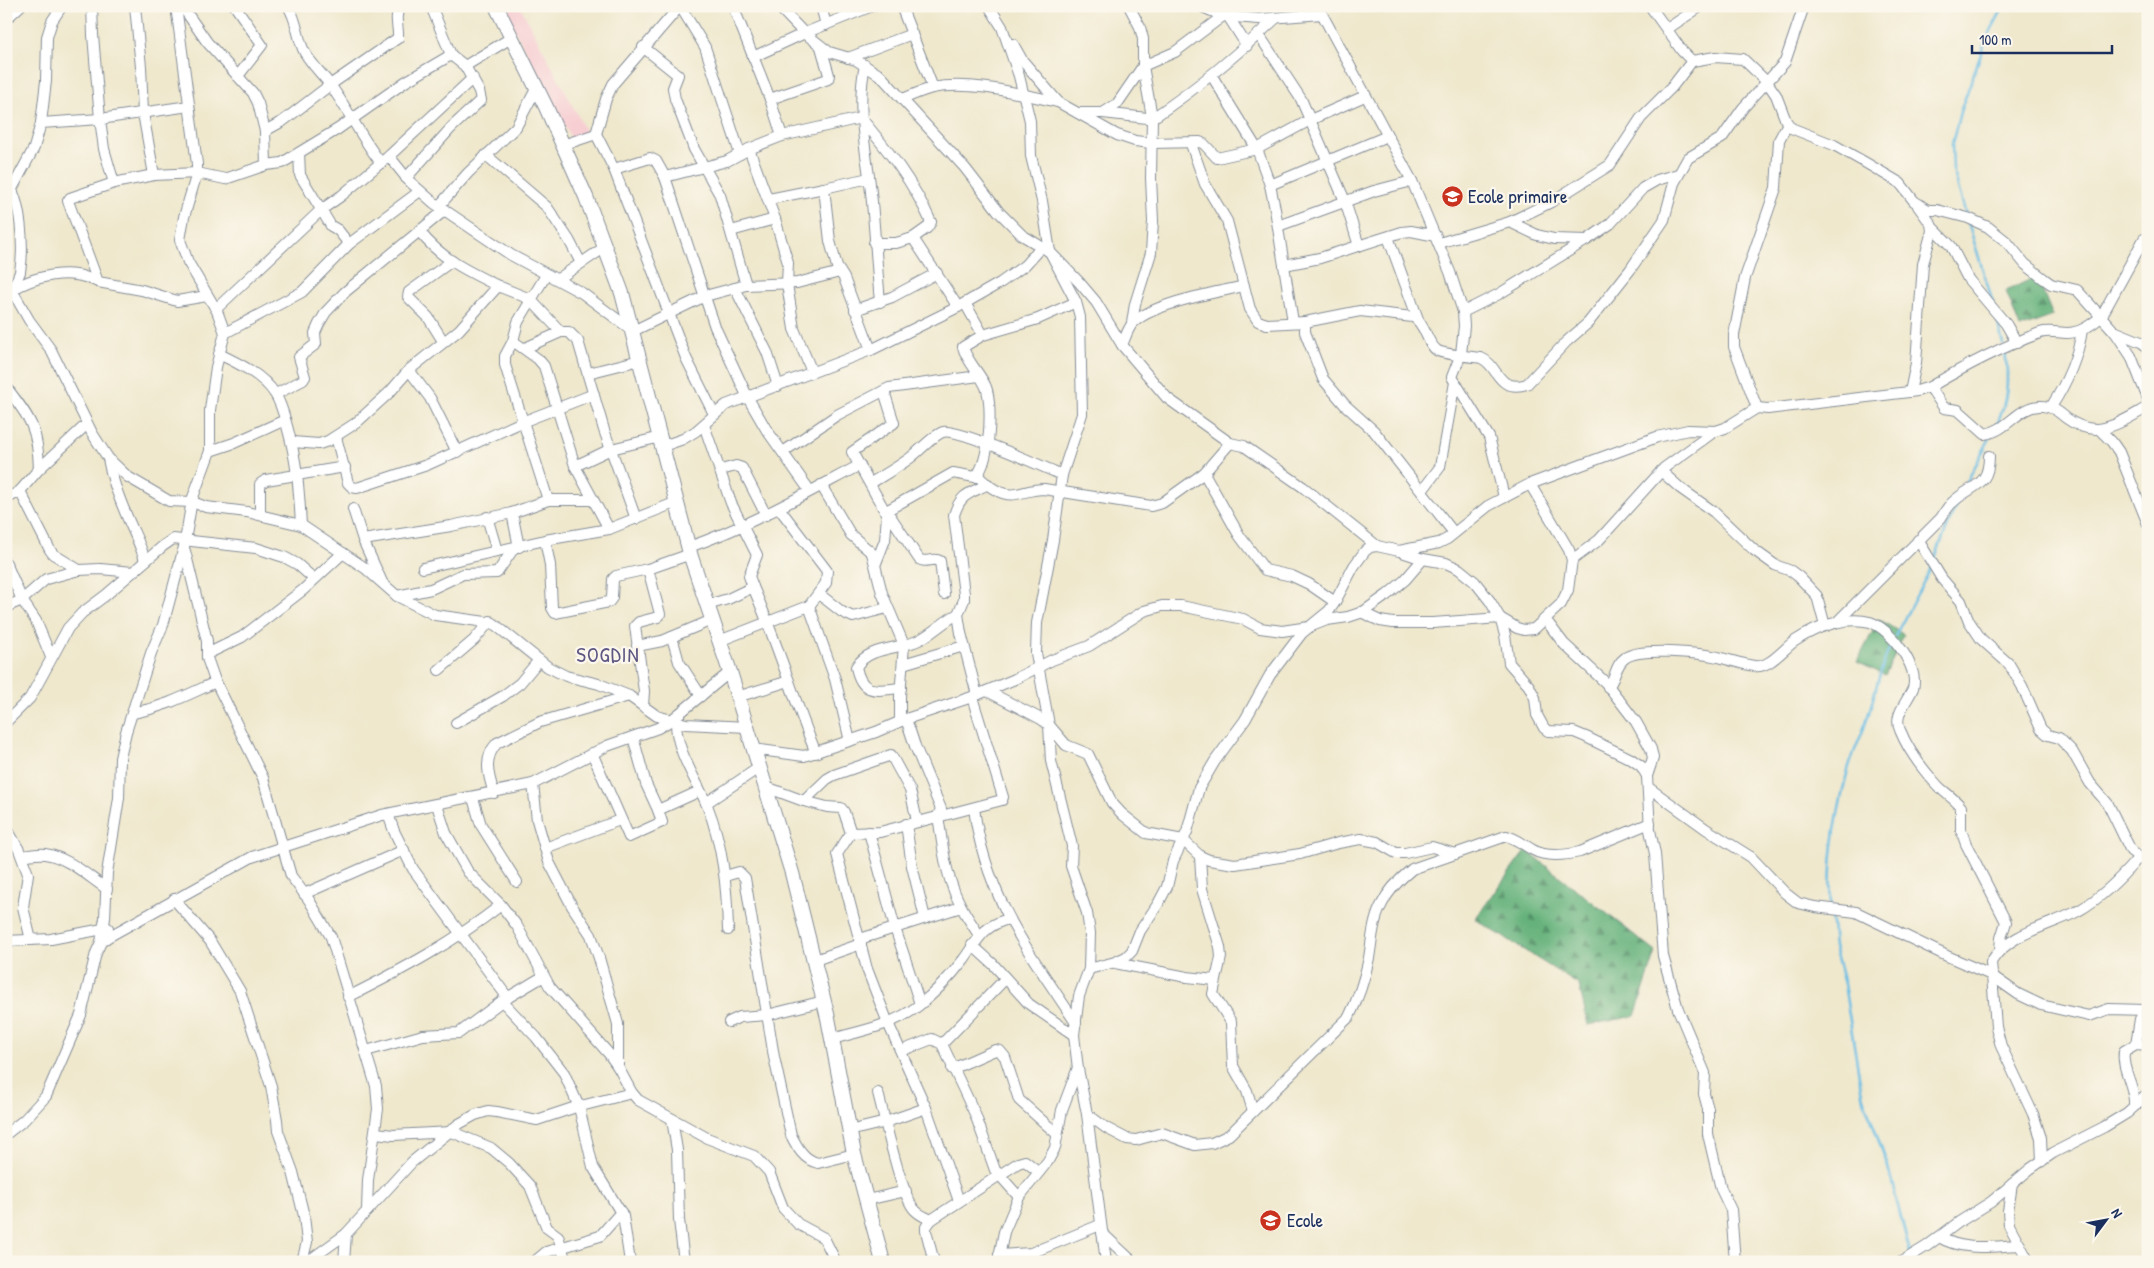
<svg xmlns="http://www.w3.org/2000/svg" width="2154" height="1268" viewBox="0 0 2154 1268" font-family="'Patrick Hand',sans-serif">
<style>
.built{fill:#f7cfd3}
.forest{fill:url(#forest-firs);stroke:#40706c}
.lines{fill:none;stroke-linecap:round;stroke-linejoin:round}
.stream{stroke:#69bee5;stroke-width:2.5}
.street-casing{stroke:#858c96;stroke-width:12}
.secondary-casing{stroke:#858c96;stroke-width:16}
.street{stroke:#fff;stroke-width:10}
.secondary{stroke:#fff;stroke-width:14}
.labels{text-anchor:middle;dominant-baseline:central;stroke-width:4.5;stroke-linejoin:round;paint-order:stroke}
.poi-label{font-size:19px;fill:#1b2f5e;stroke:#fbf7ec;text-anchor:start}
.quarter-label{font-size:21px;letter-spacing:1px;fill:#5e5783;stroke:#fbf7ec}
</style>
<defs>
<pattern id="forest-firs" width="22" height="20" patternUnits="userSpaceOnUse" patternTransform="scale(1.25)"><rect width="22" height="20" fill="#66b27b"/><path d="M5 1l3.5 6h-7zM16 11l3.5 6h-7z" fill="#539168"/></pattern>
</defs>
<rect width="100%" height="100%" fill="#fbf7ec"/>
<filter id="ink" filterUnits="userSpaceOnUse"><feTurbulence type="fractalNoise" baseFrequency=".02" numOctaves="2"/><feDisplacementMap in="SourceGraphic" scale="10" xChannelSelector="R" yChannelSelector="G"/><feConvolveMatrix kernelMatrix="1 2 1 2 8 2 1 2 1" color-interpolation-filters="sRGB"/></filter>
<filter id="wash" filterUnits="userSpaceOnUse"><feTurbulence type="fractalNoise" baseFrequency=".0096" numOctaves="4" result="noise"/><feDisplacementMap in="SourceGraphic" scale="20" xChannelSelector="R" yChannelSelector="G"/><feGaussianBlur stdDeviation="1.12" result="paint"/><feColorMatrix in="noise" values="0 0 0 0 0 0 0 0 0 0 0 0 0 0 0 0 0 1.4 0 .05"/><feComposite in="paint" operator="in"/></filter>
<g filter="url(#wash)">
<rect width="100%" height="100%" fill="#efe8cd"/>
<path class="built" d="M502 6H520L574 108 588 137 573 142Z"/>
<g class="forest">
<path d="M2029 280H2038L2053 316 2020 328 2006 291Z"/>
<path d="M1879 619 1904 635 1885 675 1857 662Z"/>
<path d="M1526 850 1656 952 1635 1016 1588 1025 1579 985 1475 919Z"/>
</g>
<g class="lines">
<g class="stream">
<path d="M1966 215 1953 169 1952 144 1960 112 1986 40 2004 6"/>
<path d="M1968 222 1993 303"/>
<path d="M1997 320 2003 344"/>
<path d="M1996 427C2008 400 2009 379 2005 350"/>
<path d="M1963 489 1991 436"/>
<path d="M1934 560 1957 503"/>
<path d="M1895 636 1931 568"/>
<path d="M1831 906C1828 859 1836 814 1848 770 1853 751 1863 734 1868 716 1876 691 1880 666 1892 643"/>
<path d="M1831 911 1834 947 1844 984 1862 1094 1888 1167 1910 1253"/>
</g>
</g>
</g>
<g filter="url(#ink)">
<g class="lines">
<defs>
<g id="street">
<path d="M92 6 93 35 100 119 104 149 114 183"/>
<path d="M135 6 141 67 143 113 154 175"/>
<path d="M182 6 207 42 253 93 258 103 265 131 266 165"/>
<path d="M235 6 262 45 238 76"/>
<path d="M288 6C298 21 297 39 305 53 312 65 323 75 331 86 349 111 362 139 381 163"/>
<path d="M431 6 451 55 465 66"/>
<path d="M680 6 705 47 740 154"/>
<path d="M733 6 770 99 782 136"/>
<path d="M778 6 802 31 829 52 856 60 881 76 965 168 999 212 1022 235 1050 252 1079 282 1096 302 1122 345 1167 398 1230 443 1244 446 1303 487 1377 546"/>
<path d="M821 6 826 25"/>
<path d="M901 6 933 88"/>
<path d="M989 6 1002 27 1019 76 1030 121 1031 156 1042 201 1050 252 1076 302 1080 317 1082 414 1062 475 1053 540 1037 623 1036 653 1049 725 1051 761 1072 846 1071 866 1087 913 1090 933 1089 969 1079 996 1074 1035 1078 1069 1087 1114 1106 1262"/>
<path d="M1129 6 1140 27 1143 39V66L1152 117 1151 178 1153 221 1151 253 1135 304 1132 323"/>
<path d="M1200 6 1223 16 1259 19 1322 14 1412 181 1450 272 1463 312 1464 326 1461 354 1452 377 1489 437 1504 497"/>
<path d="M1650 6 1682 51 1692 61 1715 57 1743 59 1767 82 1776 95 1786 121 1791 128 1834 145 1866 163 1900 183 1914 201 1928 210H1937L1968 218 1988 227 2007 242 2025 264 2044 279 2051 284 2077 290 2114 331 2141 342 2148 347"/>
<path d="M1228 16 1247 46"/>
<path d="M6 19 20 6"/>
<path d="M1667 29 1701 6"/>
<path d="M1259 35 1301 99 1345 201 1359 246"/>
<path d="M1013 44 1022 60 1058 102 1117 135 1135 141 1151 143 1200 142 1204 144 1217 158 1257 149 1310 120 1365 96"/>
<path d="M643 47 678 75 673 88 675 99 694 149 720 195 746 285"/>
<path d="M753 57 805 33 872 6"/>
<path d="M848 58 912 34"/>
<path d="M865 65C855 111 868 156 872 202 875 235 877 269 880 302"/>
<path d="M1212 76 1257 149 1270 185 1387 136"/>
<path d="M770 99 828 79 829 75 821 47"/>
<path d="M903 99C912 95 922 91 932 88 970 80 1020 94 1058 102"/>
<path d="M1078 113H1103L1147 118 1157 115C1200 86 1238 54 1276 18"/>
<path d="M1103 113 1117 104 1143 66 1175 52 1223 16"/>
<path d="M41 123 100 119 189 106"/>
<path d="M265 131 283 121 330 85 398 38C399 27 393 16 401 6"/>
<path d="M596 134 606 99 613 84 680 6"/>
<path d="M1191 144 1205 184 1227 221 1250 309 1258 321 1267 324 1305 322V332L1323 379 1345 405 1374 431 1454 533"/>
<path d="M563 145 596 134 614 169 686 358 714 414"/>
<path d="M749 149 775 219"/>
<path d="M299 153 300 175 331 226 338 230 349 244"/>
<path d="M486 155 547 207 569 240 581 263"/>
<path d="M389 156 409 181 434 203 511 255 582 293 633 331 705 296 746 285 797 283 840 272"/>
<path d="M614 169 650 158 656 161 665 177 727 161 749 149 782 136 861 118C890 153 912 180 931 222L927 228 913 238"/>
<path d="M665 177 715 327 748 398 766 429 810 491"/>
<path d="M406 178 452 127 481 100 479 91 465 66 511 38"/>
<path d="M869 178 824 188 830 241 837 267 844 278 871 350"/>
<path d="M6 181C22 199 24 249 20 272 18 278 14 284 12 290L29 320 51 350 92 433 108 458 128 477 169 501 192 502 206 507 247 512 301 525 365 568 397 596 435 615 493 623 548 667 566 676 599 684 629 696 657 716 686 724 747 727"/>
<path d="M1270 185 1275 209 1293 322"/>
<path d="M12 189 34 148 41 123 46 81 47 37 52 21 62 6"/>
<path d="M769 199 824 188"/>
<path d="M439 206 468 173 516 127 536 89"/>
<path d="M1510 222 1537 235 1554 239 1587 240 1610 224 1643 188 1657 180 1678 174"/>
<path d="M1278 226 1374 191 1412 181"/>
<path d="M1932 227 1951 246 1968 279 2006 324 2017 343"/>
<path d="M731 231 775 219 788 263 787 284 794 329 812 372"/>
<path d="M420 232C440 258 469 272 498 286"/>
<path d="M1388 237 1418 319"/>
<path d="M874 243H896L913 238 958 307"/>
<path d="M1439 243 1510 222 1551 202 1610 165 1641 118 1672 87 1692 61"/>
<path d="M1284 265 1320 258 1402 232 1411 231 1436 236"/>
<path d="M546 275 518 322 513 341 505 356V365L548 500"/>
<path d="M558 279 605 247"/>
<path d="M735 288 767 352 778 386"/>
<path d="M6 296C20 280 55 272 76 275 84 276 91 279 98 282"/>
<path d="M207 296 177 301 142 290 98 282 68 201 70 198 114 183 154 175 197 173 225 179 266 165 282 163 338 129 405 82 451 55"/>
<path d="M965 303 983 335"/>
<path d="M216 309 321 210 341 196 389 156 473 78"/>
<path d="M855 310 892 297 937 273"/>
<path d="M1463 312 1499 294 1585 241"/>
<path d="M1305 322 1360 311 1413 317C1426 323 1426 344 1438 351 1443 354 1473 357 1481 358 1499 365 1496 393 1527 384L1566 342 1588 323 1630 270 1664 220 1674 183 1688 158 1722 138 1743 108 1785 62 1804 6"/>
<path d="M2115 332 2131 356 2148 399"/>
<path d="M225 333 302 292 349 244 420 191"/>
<path d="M443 341 428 317 408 297 409 292 452 261"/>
<path d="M513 341 538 359 544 366 575 466 609 529"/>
<path d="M1122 345C1125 338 1128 329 1132 324 1151 303 1216 293 1244 286"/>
<path d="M525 348 561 332"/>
<path d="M219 354C238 363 263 375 275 394 281 403 284 415 287 426 297 461 299 489 301 525"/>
<path d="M409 370 430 398 457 452"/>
<path d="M588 373 640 360"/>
<path d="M6 387C31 419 38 429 39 469L20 491 6 499"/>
<path d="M1930 387C1965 366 2002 347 2040 333 2049 330 2058 333 2067 333 2080 333 2091 325 2101 317L2144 239 2148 237"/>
<path d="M1910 392 1916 363 1923 264 1932 231 1931 224 1918 206"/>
<path d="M276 394 303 380 305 377 299 357 316 344 315 333 319 324 326 312 345 292 445 210"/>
<path d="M2051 407C2066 384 2078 358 2082 330"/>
<path d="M1757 408 1734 347V335L1745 278 1776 188 1779 140 1787 125"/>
<path d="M704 425 731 503 757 555 749 576 753 587"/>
<path d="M2099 429 2112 442 2119 452 2148 524"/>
<path d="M336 437 348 483 352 487 357 488 427 465 522 422 594 394"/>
<path d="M292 442 319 444 328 441 356 423 390 392 409 370 459 330 498 286 530 299 561 332H569L578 341 604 430 636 519"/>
<path d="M1230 443 1204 473 1239 535 1265 570 1292 576 1309 584 1335 602"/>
<path d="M663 446 683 439 696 431 726 405 871 350 958 307 1000 283 1025 265 1041 247"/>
<path d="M210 451 234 443 285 420"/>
<path d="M783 452 837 415 889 388 979 376"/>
<path d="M108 458C112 482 122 506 132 528 137 539 142 549 145 561"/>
<path d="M575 466 611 449 661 437"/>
<path d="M39 469 87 424"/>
<path d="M721 470 736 466 742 468 766 515"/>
<path d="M1661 471 1680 488 1714 512 1754 550 1775 565 1791 571 1799 577 1817 596 1825 626"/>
<path d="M978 476C987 485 1002 497 1016 494 1026 492 1034 489 1044 489L1151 506 1162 503 1204 473"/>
<path d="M871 483C884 475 898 467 910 458 919 452 933 435 943 432 957 428 1044 467 1062 475"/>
<path d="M821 485 851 535 872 553 882 593 904 645 900 696V721"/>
<path d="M20 491 50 550 53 554 79 570"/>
<path d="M1422 491 1440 467 1455 382"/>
<path d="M779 508 827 571 826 583 809 606"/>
<path d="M353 509 363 540 382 582"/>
<path d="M886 511 953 473 975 477C990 465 993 405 986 387 980 373 967 362 963 347L983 335 1038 319 1076 302"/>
<path d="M260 514V484L266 480 345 467"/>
<path d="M887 515 891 517 919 559C925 564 933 557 940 561L944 594"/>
<path d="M487 517 497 551"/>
<path d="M363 540 451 526 512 513"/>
<path d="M545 540 550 565 552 608 555 613 609 602 612 598 613 579 616 576 648 569 685 556 691 557"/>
<path d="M1918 540 1942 579 1961 601 1969 621 1981 639 2009 664 2022 686 2041 729 2048 735 2059 738 2072 751 2090 783 2108 804 2131 851 2148 864"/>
<path d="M519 547 512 513 548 500H593"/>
<path d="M689 547C749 526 803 495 860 465"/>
<path d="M185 551 207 641V658L214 678 263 778 291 876 309 900 331 937 376 1086 378 1109 368 1180 367 1211"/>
<path d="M1402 552 1423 559 1446 563 1459 569 1475 582 1490 601 1500 618 1505 635 1509 663 1529 686 1535 698 1537 715 1544 728 1548 731 1574 732 1586 737 1631 759 1641 766 1647 776 1650 830 1655 854 1663 956 1678 1009 1705 1073 1704 1094 1708 1109V1134L1721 1189 1731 1210 1735 1262"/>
<path d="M1572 560 1599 540 1664 468 1715 431"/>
<path d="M6 563 22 600 36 621 51 657"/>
<path d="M876 563 885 540 887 515 852 452 894 423 884 391"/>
<path d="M423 568 545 540 609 529 677 502"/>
<path d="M819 594 842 612 853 617 887 608"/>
<path d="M397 596 431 589 463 574 497 573 514 548"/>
<path d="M707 605 728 599 753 587C777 641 793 698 816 753"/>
<path d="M6 607 22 600 46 579 79 570 100 569 133 572"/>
<path d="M1361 612 1380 621 1393 623H1433L1500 618 1517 628 1524 630 1534 629 1561 604 1568 590 1572 560 1569 550 1530 484"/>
<path d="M958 614 964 600V594L954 515C961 493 969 494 988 484"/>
<path d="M1545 619 1564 644 1606 683 1636 722 1651 749 1653 758 1647 776"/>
<path d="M1836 623 1941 518C1944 513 1948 506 1953 502 1972 484 1989 488 1989 456"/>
<path d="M672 637 679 662 701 696"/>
<path d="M719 641 809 606 835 679 850 741"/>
<path d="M637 646 662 641 712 620"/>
<path d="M207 654 242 637 303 590 343 553"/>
<path d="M903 664 964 646"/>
<path d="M439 670 474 640 490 621"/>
<path d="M1608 687C1616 678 1615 665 1625 658 1639 647 1700 653 1718 657 1730 660 1742 664 1754 666 1769 669 1784 648 1795 641 1816 627 1845 616 1870 622 1890 628 1920 668 1913 688 1908 701 1893 715 1900 730 1908 750 1924 771 1938 786 1945 793 1955 799 1961 807V830L1966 844 2006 922 2001 938 2000 949"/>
<path d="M901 688C877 690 862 696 856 667 869 646 899 650 919 640 933 633 944 621 958 614L961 633 977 695"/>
<path d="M987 691 1041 719 1049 725 1066 745 1088 754 1112 803 1122 814 1146 833 1183 840 1200 856 1209 860 1235 864 1300 854 1338 843 1361 839 1377 842 1396 853H1405L1432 847 1455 854"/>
<path d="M737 697 789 681"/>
<path d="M643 706 644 691 635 626 639 622 658 617 660 614 648 569"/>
<path d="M133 713C165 707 187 695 216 682"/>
<path d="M906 719 915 746 941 809 938 816C942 840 944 865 953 888 959 905 969 920 979 935"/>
<path d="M6 722 30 698 68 628 82 613 106 595 163 546 173 539 256 548 284 557 297 564 314 579"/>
<path d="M676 722C676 751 696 779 707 805 723 845 727 888 728 930"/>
<path d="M456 723 503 696 520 683 539 660"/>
<path d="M633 737 646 784 658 810 700 791"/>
<path d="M753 749 804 756 876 732 906 719 972 697 1015 679 1052 660 1089 646 1144 611 1162 606H1181L1243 619 1260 628 1282 631 1309 627 1327 620 1348 617 1363 612 1387 595 1405 580 1423 559"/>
<path d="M592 753 629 837 662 822 658 810"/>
<path d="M533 784 537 820 549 862 572 906 591 935 599 958 618 1024V1067"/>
<path d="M766 787 804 801 827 807 841 808 844 812 851 833 837 854 867 969 888 1023 926 1108 959 1201"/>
<path d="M1649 788 1706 829 1751 857 1785 893 1798 903 1815 907 1856 912 1947 956 1991 975 2018 994 2041 1005 2089 1016 2109 1009 2145 1010"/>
<path d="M494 793C488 775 483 758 497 743L540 722 629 696"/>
<path d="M473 798 481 825 517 882"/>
<path d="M804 801 827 779 834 775 891 755 910 790 917 821"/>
<path d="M706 803 760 767"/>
<path d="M437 805 446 833 468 872 501 905 517 926 550 987 609 1054 618 1067 632 1093 638 1100 707 1138 754 1156 769 1172 783 1208 798 1224 824 1238 836 1262"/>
<path d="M974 808C985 896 1029 952 1076 1023"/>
<path d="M388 814 394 831 413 869 508 998"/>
<path d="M906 824 912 866 925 918"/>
<path d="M6 827 19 850 28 874 23 907 31 940"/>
<path d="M869 832 895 928 920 1004"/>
<path d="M851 833 880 832 1002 800 1003 797 972 697"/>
<path d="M545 848 620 820"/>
<path d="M22 856C29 855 38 853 45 854 68 857 89 877 107 889"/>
<path d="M1200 856 1202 889 1220 947 1221 957 1213 994 1231 1022 1233 1066 1247 1091 1253 1111"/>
<path d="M725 876 739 872 745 878 774 1057 791 1135C797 1147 804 1160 818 1163L854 1154"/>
<path d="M304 894 404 850"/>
<path d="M174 899 210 941 240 991 271 1086 277 1120 278 1131 293 1172 304 1216 307 1242 302 1262"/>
<path d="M860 939 961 907"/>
<path d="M6 941 51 939 108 928"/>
<path d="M101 942 105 918 107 873 119 798 120 758 126 732 151 653 163 625 184 547 192 500 210 451V410L216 367 225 333 217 311 188 262 180 240 184 217 197 173V164L176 6"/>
<path d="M972 945 993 964 1029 1004 1074 1035"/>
<path d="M815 960 861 944"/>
<path d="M1115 963 1187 977 1215 980"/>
<path d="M1089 969 1115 962 1126 957 1132 951 1140 931 1158 904 1167 887 1173 861 1187 832 1199 788 1215 761 1245 720 1270 675 1302 633 1329 611 1335 602 1354 566 1365 551 1370 547 1377 546 1399 551 1439 543 1447 539 1488 506 1530 484 1657 437 1688 430 1716 431 1725 428 1757 408 1768 409 1917 391 1930 387 1944 408 1958 410 1985 434C2007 431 2018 407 2039 406 2050 405 2058 411 2066 418 2097 441 2119 423 2148 407"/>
<path d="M348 997C402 970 454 942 501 905"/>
<path d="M502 1001 536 1037 564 1073 579 1107 593 1167 623 1216 630 1262"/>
<path d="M729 1022 740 1017 767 1015 824 1001"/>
<path d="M832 1039C861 1031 894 1025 918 1006 935 993 951 976 964 959 979 938 982 927 1008 919"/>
<path d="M942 1044 1005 979"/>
<path d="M2136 1044 2140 1019 2148 1007"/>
<path d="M366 1051 423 1035 459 1033 502 1001 544 976"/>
<path d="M901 1051 932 1039 942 1044 975 1114 995 1170 1019 1197"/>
<path d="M952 1069 995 1050 1000 1051 1005 1057 1019 1100 1057 1134"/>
<path d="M878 1093C884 1115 901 1197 915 1210 919 1215 926 1217 931 1220"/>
<path d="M2134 1106C2136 1087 2121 1070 2124 1051L2136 1044 2148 1045"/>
<path d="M1087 1114 1106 1128 1127 1139 1136 1140 1162 1133 1195 1145 1212 1143 1229 1135 1349 1017C1358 999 1365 977 1369 958 1372 940 1373 920 1382 904 1388 891 1401 878 1412 869L1506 836C1516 838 1524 845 1533 850 1547 858 1566 855 1580 852L1650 823"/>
<path d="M672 1119 677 1150 679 1220 684 1262"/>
<path d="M849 1131 886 1122 926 1108"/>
<path d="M376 1133 393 1135 452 1132 491 1148 509 1163 530 1186 547 1228 558 1236 566 1262"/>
<path d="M6 1134 24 1120 46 1096 81 1015 96 953 101 942 108 937 252 857 382 815 533 784 607 746 658 728 670 721 730 672"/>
<path d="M2042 1161 2041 1138 2033 1114 2001 1046 1996 1027 1991 962C2008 933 2050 926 2078 911 2101 898 2122 877 2138 858"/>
<path d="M2012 1184 2008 1211 2009 1225 2029 1262"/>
<path d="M867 1200 906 1191"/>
<path d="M1102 1233 1133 1262"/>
<path d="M1939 1237C1964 1252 1993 1246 2020 1245"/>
<path d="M999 1255 1031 1253 1100 1225"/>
<path d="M307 1262 346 1234 412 1162 459 1124 475 1115 488 1111 497 1112 537 1120 573 1108 632 1093"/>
<path d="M344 1262 346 1234"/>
<path d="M534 1262 546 1252 600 1236 621 1212"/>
<path d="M934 1262 926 1231V1227L931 1220 1018 1163 1025 1161 1039 1172"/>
<path d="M998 1262 1004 1232 1012 1213 1019 1197 1048 1161 1055 1148 1062 1110 1077 1070"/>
<path d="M1901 1262 1927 1246 1959 1222 1991 1202 2030 1169 2053 1153 2104 1127 2127 1113 2148 1094"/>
</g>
<path id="secondary" d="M496 6 546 107 586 197 622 293 691 557 730 672 792 873 828 1018 854 1154 883 1262"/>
</defs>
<use href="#street" class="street-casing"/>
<use href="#secondary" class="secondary-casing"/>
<use href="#street" class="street"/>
<use href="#secondary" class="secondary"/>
</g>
</g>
<defs>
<symbol id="school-disc" viewBox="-11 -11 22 22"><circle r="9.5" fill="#c8321e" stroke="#fbf7ec"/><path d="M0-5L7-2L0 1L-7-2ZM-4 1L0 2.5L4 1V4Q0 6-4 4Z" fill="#fff"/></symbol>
</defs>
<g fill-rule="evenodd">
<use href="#school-disc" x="1440" y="184" width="25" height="25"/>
<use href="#school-disc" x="1258" y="1208" width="25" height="25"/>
</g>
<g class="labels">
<g class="poi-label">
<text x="1468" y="196">Ecole primaire</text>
<text x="1287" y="1220">Ecole</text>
</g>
<g class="quarter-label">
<text x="608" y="654">SOGDIN</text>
</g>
</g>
<rect width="2154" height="1268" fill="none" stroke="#fbf7ec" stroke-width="25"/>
<g transform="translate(2106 1220) rotate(58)" stroke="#fbf7ec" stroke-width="4" paint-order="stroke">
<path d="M0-4L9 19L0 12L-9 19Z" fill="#1b2f5e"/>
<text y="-8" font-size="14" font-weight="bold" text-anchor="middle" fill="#1b2f5e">N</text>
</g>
<path d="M1972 45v8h140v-8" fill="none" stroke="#1b2f5e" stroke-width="2.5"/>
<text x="1979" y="45" font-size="15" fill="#1b2f5e" stroke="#fbf7ec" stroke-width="4" paint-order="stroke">100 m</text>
</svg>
